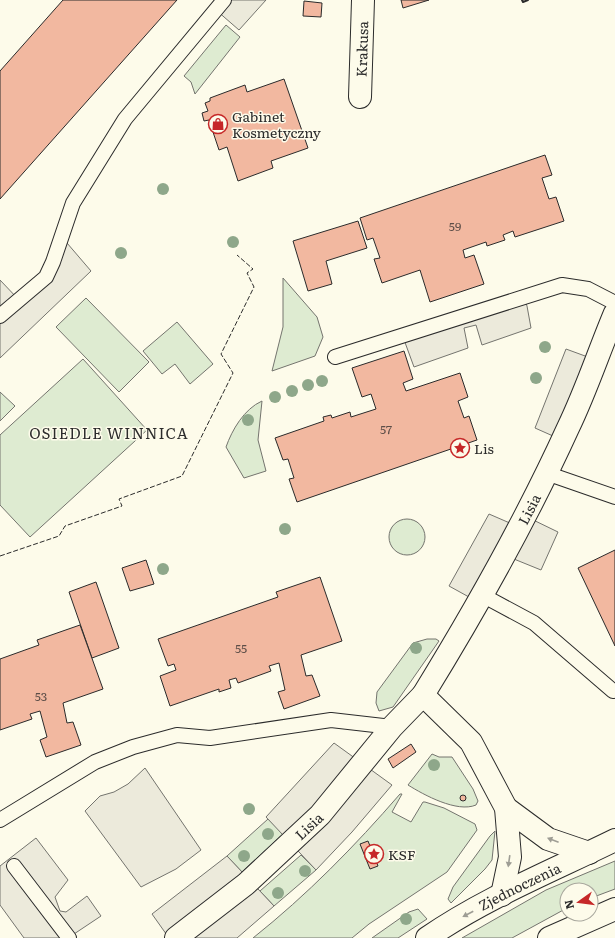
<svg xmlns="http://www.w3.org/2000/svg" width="615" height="938" viewBox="0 0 615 938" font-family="Literata,serif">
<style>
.green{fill:#deebd1;stroke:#74746e}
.parking{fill:#eceadb;stroke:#74746e}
.building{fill:#f2b8a0;stroke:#2b2b2b}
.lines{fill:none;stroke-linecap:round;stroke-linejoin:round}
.service-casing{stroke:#2b2b2b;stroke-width:16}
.minor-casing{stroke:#2b2b2b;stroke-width:24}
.secondary-casing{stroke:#2b2b2b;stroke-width:24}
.service{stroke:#fdfbea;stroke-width:14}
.minor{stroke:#fdfbea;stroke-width:22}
.secondary{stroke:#fdfbea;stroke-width:22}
.fence{stroke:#2b2b2b;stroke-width:1;stroke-dasharray:5 2;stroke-linecap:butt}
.wall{stroke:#2b2b2b;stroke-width:2}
.tree{fill:#8ea78a}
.oneway{fill:#9e9d94}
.labels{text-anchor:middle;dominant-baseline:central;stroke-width:3;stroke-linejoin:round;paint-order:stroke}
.number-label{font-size:12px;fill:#5d4e48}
.street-label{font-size:14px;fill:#2b2b2b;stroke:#fdfbea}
.poi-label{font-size:14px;fill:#2b2b2b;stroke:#fdfbea;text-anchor:start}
.neighbourhood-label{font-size:15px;letter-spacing:1px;fill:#2b2b2b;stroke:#fdfbea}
</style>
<rect width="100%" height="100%" fill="#fdfbea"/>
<g class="green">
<path d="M226 25 240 37 195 94 191 82 184 76Z"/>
<path d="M283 278 317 317 323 337 315 356 272 371 283 327Z"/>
<path d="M86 298 149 362 119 392 56 327Z"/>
<path d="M177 322 213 364 190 384 175 364 162 374 143 351Z"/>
<path d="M83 359 147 430 30 537 0 505V435Z"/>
<path d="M0 392 15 406 0 421Z"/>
<path d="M262 401 258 440 266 471 244 478 226 447C232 430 244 409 262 401Z"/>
<circle cx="407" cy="537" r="18"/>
<path d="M427 639H436L439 641 393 707 379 711 376 703 377 692 413 643Z"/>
<path d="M432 754 439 757H452L473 789 478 801 476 805C457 813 424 795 408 785Z"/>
<path d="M400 794H402L392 812 411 822 423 802H425L444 808 475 824 477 830 447 872 369 924 352 938H253C307 895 355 846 400 794Z"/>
<path d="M268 819 283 834 242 872 227 856Z"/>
<path d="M495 831 492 860 485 869 451 903 448 899 453 887 490 836Z"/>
<path d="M301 855 316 870 274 906 260 891Z"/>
<path d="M615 861V889L591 898V890H567V908L512 938H462L546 890Z"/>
<path d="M418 909 427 919 398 938H372L409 912Z"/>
</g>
<g class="parking">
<path d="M225 0H266L239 30 216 10Z"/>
<path d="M61 236 91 271 0 358V280L19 300 46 277Z"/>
<path d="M524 298 527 306 531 328 482 345 476 325 464 328 468 348 414 367 403 337Z"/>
<path d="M566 349 596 360 562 440 535 428Z"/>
<path d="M489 514 519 527 525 516 558 532 541 570 504 555 478 602 449 586Z"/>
<path d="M334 743 392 785 352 832 316 870 266 817Z"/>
<path d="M145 768 201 850 176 869 141 887 85 811 100 796 114 792 128 784Z"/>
<path d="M36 838 68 880 55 897 60 911 66 912 87 896 101 916 68 938H24L0 905V866Z"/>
<path d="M227 856 274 906 237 938H169L152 914Z"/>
</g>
<g class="building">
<path d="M63 0H177L0 199V71Z"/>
<path d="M401 0H429L403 8Z"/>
<path d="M304 1 322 3 321 17 303 16Z"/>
<path d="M284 79 308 148 271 161 273 168 238 181 227 147 219 150 209 120 204 121 202 113 208 111 205 103 210 101V98L245 85 247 92Z"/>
<path d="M545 155 552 175 542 178 549 199 556 197 564 221 515 237 513 231 503 235 505 240 487 246 486 242 463 250 465 258 474 255 484 284 430 302 420 270 382 283 374 259 380 258 373 238 367 240 360 218Z"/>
<path d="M358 221 367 248 326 261 332 284 308 291 293 241Z"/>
<path d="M404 351 413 379 403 383 406 391 460 373 468 397 458 401 464 418 469 416 477 440 297 502 289 479 294 478 288 459 283 460 275 438 324 421 323 417 331 415 332 418 350 412 351 417 376 409 371 394 362 397 352 368Z"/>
<path d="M615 550V646L578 568Z"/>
<path d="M146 560 154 584 130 591 122 568Z"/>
<path d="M320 577 342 641 301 655 306 676 312 675 320 696 284 709 278 692 285 690 279 663 269 666 271 671 238 683 236 678 229 680 231 688 219 692V689L170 706 160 676 176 670 174 664 168 666 158 639 278 597 276 592Z"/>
<path d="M96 582 119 648 92 658 69 592Z"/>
<path d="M80 625 103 689 63 703 67 723 73 722 81 745 46 757 40 740 47 737 40 711 30 714 32 719 0 730V659L39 645 37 640Z"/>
<path d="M411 744 416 752 393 768 388 759Z"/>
<circle cx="463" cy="798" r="3"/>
<path d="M368 841 378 866 370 869 360 844Z"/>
</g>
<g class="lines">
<defs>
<g id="service">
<path d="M0 316 46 277 53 262 73 203 125 119 224 0"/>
<path d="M335 357 562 285 588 289 615 303"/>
<path d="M546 473 615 497"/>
<path d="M482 595 534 623 613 691"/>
<path d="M0 820 95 762 133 747 177 735 210 738 331 720 392 727"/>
<path d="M14 866 69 938"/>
</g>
<g id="minor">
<path id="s1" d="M360 97 363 0"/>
<path id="s2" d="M423 695C476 609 526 520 568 428 586 391 599 351 615 313"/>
<path d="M506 808 548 839 589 853"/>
<path id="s3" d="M176 938 246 884 320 815 392 727 423 695 471 742 506 808 510 857 502 895"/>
</g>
<g id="secondary">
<path id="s4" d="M427 938C485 898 552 871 615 840"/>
<path d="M549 938 615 909"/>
</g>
</defs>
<use href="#service" class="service-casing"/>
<use href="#minor" class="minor-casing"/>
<use href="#secondary" class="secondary-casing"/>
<use href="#service" class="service"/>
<use href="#minor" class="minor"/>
<use href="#secondary" class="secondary"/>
<path class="fence" d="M0 556 59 536 65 526 122 506 119 499 182 476 233 373 221 354 254 287 247 273 253 269 237 255"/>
<path class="wall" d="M522 0 523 2 528 0"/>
</g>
<g class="tree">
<circle cx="163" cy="189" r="6"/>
<circle cx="233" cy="242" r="6"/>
<circle cx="121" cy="253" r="6"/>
<circle cx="545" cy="347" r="6"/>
<circle cx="536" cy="378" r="6"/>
<circle cx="322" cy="381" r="6"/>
<circle cx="308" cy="385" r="6"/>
<circle cx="292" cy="391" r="6"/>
<circle cx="275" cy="397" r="6"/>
<circle cx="248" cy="420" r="6"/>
<circle cx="285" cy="529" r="6"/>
<circle cx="163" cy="569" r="6"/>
<circle cx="416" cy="648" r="6"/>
<circle cx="434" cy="765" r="6"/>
<circle cx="249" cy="809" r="6"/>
<circle cx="268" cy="834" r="6"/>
<circle cx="244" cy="856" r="6"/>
<circle cx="305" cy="871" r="6"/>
<circle cx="278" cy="893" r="6"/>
<circle cx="406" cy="919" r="6"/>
</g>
<defs><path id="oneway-solid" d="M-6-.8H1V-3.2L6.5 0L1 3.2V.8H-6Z"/></defs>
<g class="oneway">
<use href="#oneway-solid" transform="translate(553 840) rotate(-159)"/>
<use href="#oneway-solid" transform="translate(509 861) rotate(98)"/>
<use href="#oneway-solid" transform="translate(468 914) rotate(152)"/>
</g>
<defs>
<symbol id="shop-ring" viewBox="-11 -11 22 22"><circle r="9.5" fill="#fdfbea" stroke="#c62828" stroke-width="1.5"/><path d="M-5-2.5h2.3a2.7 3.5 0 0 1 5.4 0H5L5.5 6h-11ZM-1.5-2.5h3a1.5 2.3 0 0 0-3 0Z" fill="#c62828"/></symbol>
<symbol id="sight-ring" viewBox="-11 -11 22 22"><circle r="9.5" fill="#fdfbea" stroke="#c62828" stroke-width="1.5"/><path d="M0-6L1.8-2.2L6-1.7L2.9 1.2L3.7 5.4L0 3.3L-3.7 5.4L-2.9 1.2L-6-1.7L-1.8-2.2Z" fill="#c62828"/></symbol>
</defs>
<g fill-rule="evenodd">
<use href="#shop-ring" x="207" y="113" width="22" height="22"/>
<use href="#sight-ring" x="449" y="437" width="22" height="22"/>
<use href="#sight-ring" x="363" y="843" width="22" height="22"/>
</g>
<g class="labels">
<g class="number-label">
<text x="455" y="226">59</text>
<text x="386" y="429">57</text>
<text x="241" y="648">55</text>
<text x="41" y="696">53</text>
</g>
<g class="street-label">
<text stroke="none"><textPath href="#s1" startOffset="48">Krakusa</textPath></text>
<text stroke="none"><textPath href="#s2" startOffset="214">Lisia</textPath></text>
<text stroke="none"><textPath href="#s3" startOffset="174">Lisia</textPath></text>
<text stroke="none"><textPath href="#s4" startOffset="106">Zjednoczenia</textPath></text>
</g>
<g class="poi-label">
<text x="232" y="116">Gabinet<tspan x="232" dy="16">Kosmetyczny</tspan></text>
<text x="474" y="448">Lis</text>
<text x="388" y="854">KSF</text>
</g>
<g class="neighbourhood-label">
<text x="109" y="432">OSIEDLE WINNICA</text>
</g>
</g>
<g transform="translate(579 902) rotate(256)"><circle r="19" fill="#fdfbea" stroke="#a9a89e"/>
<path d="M0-3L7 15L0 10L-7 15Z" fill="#c62828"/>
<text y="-6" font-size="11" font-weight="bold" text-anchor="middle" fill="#2b2b2b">N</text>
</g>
</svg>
